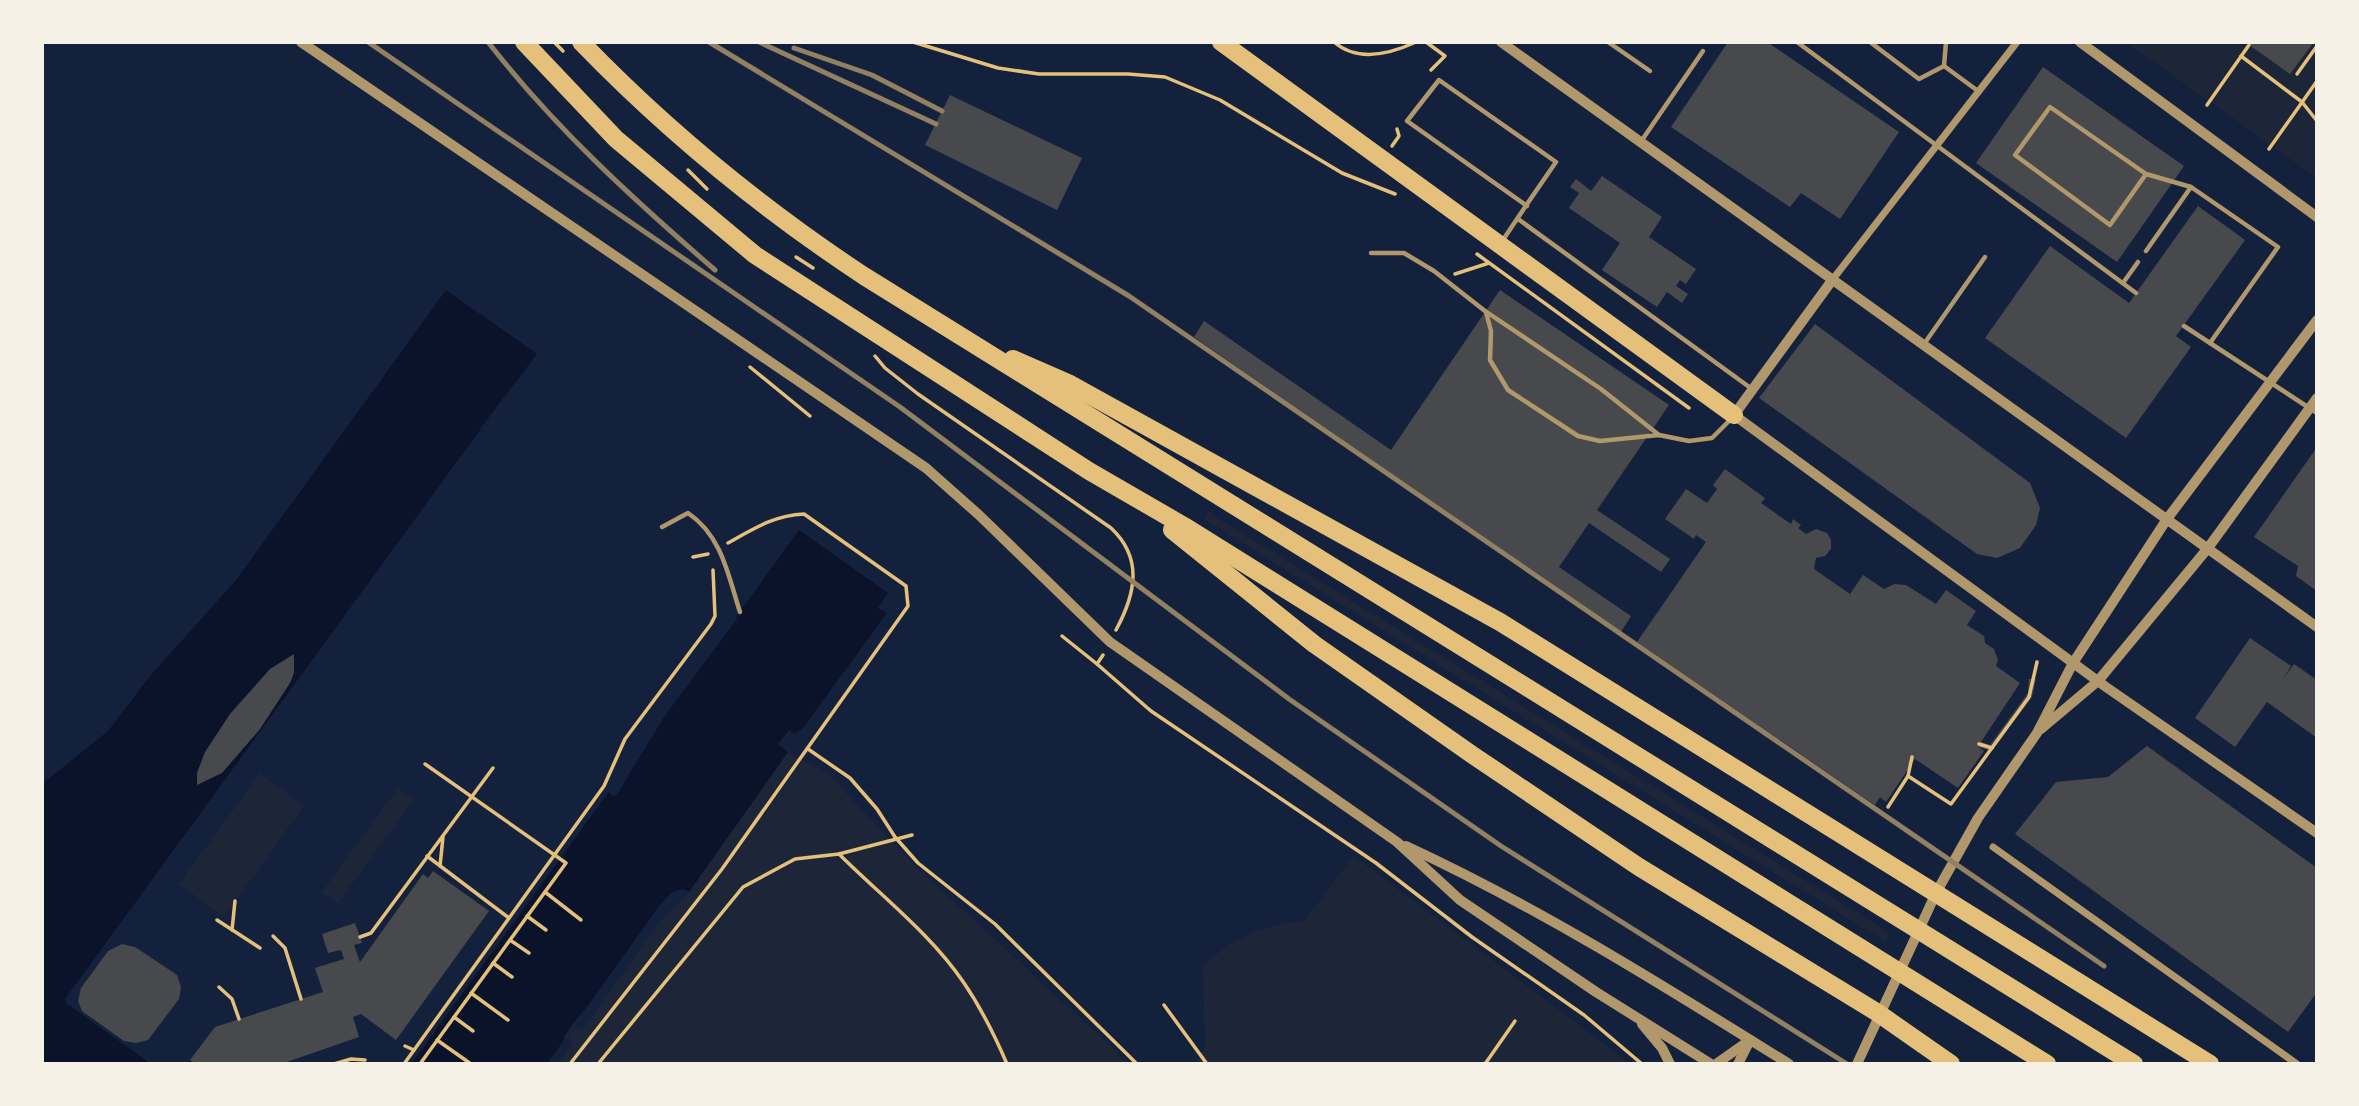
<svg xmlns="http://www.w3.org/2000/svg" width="2359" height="1106" viewBox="0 0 2359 1106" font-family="Commissioner,sans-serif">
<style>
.green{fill:#1d2539}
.water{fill:#0b132b}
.pier{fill:#14213d}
.building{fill:#48494c}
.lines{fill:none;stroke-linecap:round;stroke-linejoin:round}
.path{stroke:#e5c07b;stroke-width:3.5}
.service{stroke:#b1986c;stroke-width:4.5}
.minor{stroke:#b1986c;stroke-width:7}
.tertiary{stroke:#b1986c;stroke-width:10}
.motorway{stroke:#e5c07b;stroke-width:18}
.rail{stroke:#918062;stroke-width:5}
</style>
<rect width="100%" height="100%" fill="#14213d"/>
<g class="green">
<path d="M2126 42H2317V178Z"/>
<path d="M1208 512 1890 933 1886 942 1204 519Z"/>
<path d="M788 752 829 775 912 863 1130 1064H554L563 1037 663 912 689 892Z"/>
<path d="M260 773 304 806 224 917 179 884Z"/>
<path d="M398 788 414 799 338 903 322 892Z"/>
<path d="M1354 856 1631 1064H1180L1196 1062 1205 1048 1203 965C1236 937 1261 925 1304 921Z"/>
</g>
<g class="water">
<path d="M446 290 540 356 484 432 480 430 65 999 66 1003 151 1064H42V784L108 731 150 676 236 580Z"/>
<path d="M799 530 888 593 878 608 887 613 803 728 794 734 789 730 778 744 788 752 689 892 663 912 574 1023 564 1037 570 1042 554 1064H411Z"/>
</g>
<g class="pier">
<path d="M537 354 543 358 489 431 485 433 480 429Z"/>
<path d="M735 613 737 619 664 717 616 796 612 795 609 793 613 781Z"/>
<path d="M683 889 690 892 665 915 583 1029 575 1028 568 1036 573 1043 558 1064H547L659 906 672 892Z"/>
</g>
<g class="building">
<path d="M1728 42H1767L1899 132 1840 219 1801 193 1790 207 1671 127Z"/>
<path d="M2245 42H2314L2290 74Z"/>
<path d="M2043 67 2184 166 2117 262 1976 163Z"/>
<path d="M950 95 1082 158 1057 210 925 145Z"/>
<path d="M1602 176 1662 217 1649 237 1696 269 1686 284 1680 280 1676 286 1688 294 1682 303 1667 292 1657 307 1602 270 1620 243 1569 208 1579 193 1570 187 1576 179 1591 191Z"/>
<path d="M2198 206 2245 240 2176 336 2191 347 2126 438 1985 338 2050 246 2129 303Z"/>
<path d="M1500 290 1669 405 1597 510 1670 559 1661 572 1589 523 1559 567 1631 616 1621 632 1194 337 1204 321 1391 450Z"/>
<path d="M1815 324 2030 483 2040 508 2036 525 2020 548 1997 558 1977 554 1759 398Z"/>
<path d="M2317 447V591L2296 576 2298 566 2254 537Z"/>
<path d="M1725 469 1765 498 1761 503 1791 524 1793 519 1801 525 1798 528 1806 534 1816 529 1827 533 1831 540V549L1825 556 1816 558 1814 569 1850 594 1863 575 1884 589 1894 584 1906 585 1936 604 1946 590 1976 611 1967 625 1984 636 1985 643 1994 649 1998 660 1996 666 2020 683 1981 742 1990 745 2028 693 2029 679H2036L2032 697 1992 751 1978 747 1984 751 1958 788 1915 759 1886 802 1880 797 1875 805 1637 642 1706 542 1696 535 1694 539 1665 519 1686 489 1707 503 1717 489 1713 485Z"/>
<path d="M2250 638 2291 666 2283 679 2294 664 2317 680V738L2267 702 2235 747 2195 718Z"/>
<path d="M294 654V673L290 683 260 729 222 773 197 785V773L205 752 230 714 270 669Z"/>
<path d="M2147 746 2317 868V992L2288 1032 2015 834 2056 782 2108 777Z"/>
<path d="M433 871 489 911 396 1040 361 1014 353 1017 359 1037 281 1064H195L190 1060 215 1027 323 992 315 968 344 959 341 950 328 953 322 934 355 923 362 943 354 945 360 962 423 874 428 878Z"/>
<path d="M122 944 135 947 177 975 181 987 179 999 148 1040 136 1043 124 1041 82 1011 78 1001 81 988 108 951Z"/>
</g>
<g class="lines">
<g class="path">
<path d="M554 42 563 51"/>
<path d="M913 42 998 68 1039 74H1128L1165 77 1220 100 1342 173 1395 194"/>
<path d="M1334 42C1358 63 1390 54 1416 42"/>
<path d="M1426 42 1445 56 1431 70"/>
<path d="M2241 56 2302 102 2317 121"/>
<path d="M2297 74 2317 46"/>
<path d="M2207 105 2249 45"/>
<path d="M1392 146 1399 136 1397 129"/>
<path d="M2269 149 2317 81"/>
<path d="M688 170 707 189"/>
<path d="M1477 254 1689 408"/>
<path d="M796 257 813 268"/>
<path d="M1455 274 1489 263"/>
<path d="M875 356 885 368 918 394 1111 528C1143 558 1136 593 1116 630"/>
<path d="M750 367 810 416"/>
<path d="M693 557 708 554"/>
<path d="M1062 636 1097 664"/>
<path d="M1103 655 1097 664 1151 711 1376 863 1472 937 1584 1015 1642 1064"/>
<path d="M1979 744 1992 748"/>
<path d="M808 749 850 778 877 809 895 837 918 863 995 924 1137 1064"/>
<path d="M1912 757 1908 776 1951 804 2029 697 2037 662"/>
<path d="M1888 807 1908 776"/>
<path d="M839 854 912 835"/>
<path d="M427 856 509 918"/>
<path d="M440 866 443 837"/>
<path d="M545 892 581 920"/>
<path d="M527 916 546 930"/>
<path d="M217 920 260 948"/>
<path d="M232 930 235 901"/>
<path d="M273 936 285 948 301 999"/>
<path d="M360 937 371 933 493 768"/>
<path d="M510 940 529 953"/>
<path d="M493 963 512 977"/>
<path d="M219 987 232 999 239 1019"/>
<path d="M471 993 508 1020"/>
<path d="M1164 1005 1207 1064"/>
<path d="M454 1017 473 1031"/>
<path d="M437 1040 471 1064"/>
<path d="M405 1046 414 1050"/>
<path d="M334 1064 351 1059 365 1060"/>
<path d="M404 1064 604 786 625 739 711 624 715 616 713 570"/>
<path d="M420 1064 566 863 425 764"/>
<path d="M570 1064 722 869 908 606 906 586 804 514C775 515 753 529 728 543"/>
<path d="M598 1064 743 887 795 859 839 854C880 895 931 934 964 983 981 1008 995 1036 1007 1064"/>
<path d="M1485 1064 1515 1021"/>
</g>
<g class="service">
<path d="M1608 42 1650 71"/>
<path d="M1797 42 2136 293"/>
<path d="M1870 42 1919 79 1944 66"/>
<path d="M1944 66 1978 91"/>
<path d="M1944 66 1946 42"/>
<path d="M1642 140 1703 51"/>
<path d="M2146 174 2110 225 2015 155 2050 107 2146 174 2191 187"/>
<path d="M1518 219 1752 389"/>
<path d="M1503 240C1520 214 1538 188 1556 162L1439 80 1407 121 1527 206"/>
<path d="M2146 251 2191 187 2278 247 2210 343"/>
<path d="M1371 253H1404L1434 271 1485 311 1601 389 1659 435"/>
<path d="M2123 283 2138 262"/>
<path d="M1486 312 1491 331 1490 360 1508 390 1578 436 1600 441 1659 435 1689 441 1712 438 1731 419"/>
<path d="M2184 326 2317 413"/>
<path d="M1924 344 1985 257"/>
<path d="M662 527 688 513C722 536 728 575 740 612"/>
</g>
<g class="minor">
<path d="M1833 279 2017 42"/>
<path d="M1993 847 2297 1064"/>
</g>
<g class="tertiary">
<path d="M301 42 926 468 979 515 1110 642 1397 842 1460 900 1596 992 1711 1064"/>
<path d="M1501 42 2317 627"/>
<path d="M2080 42 2317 217"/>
<path d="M1833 279 1734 415 2106 687 2317 833"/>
<path d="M2041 729 2098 681 2208 548 2317 398"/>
<path d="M1406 846C1540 908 1664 986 1789 1064"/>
<path d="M1642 1024 1662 1048 1670 1064"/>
<path d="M1716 1064 1750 1040"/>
<path d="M1738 1064 1749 1042"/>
<path d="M1857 1064 1936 893 1978 818 2037 733 2073 663 2167 519 2317 320"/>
</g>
<g class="motorway">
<path d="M524 42 616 139 755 255 1089 471 1184 526 2047 1064"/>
<path d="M581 42C667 131 761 208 864 276L2134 1064"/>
<path d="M1221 42 1734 415"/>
<path d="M1013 359 1068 383 1500 622 2210 1064"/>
<path d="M1172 530 1314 644 1474 756 1639 867 1878 1013 1951 1064"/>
</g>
<g class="rail">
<path d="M368 42 900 407 1289 699 1501 846 1847 1064"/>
<path d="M488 42C555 128 633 199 715 270"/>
<path d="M709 42 1129 296 2104 966"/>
<path d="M759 42 936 124"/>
<path d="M794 48 872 75 942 111"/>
</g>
</g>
<rect width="2359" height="1106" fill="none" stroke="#f6f1e7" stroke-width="88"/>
</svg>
